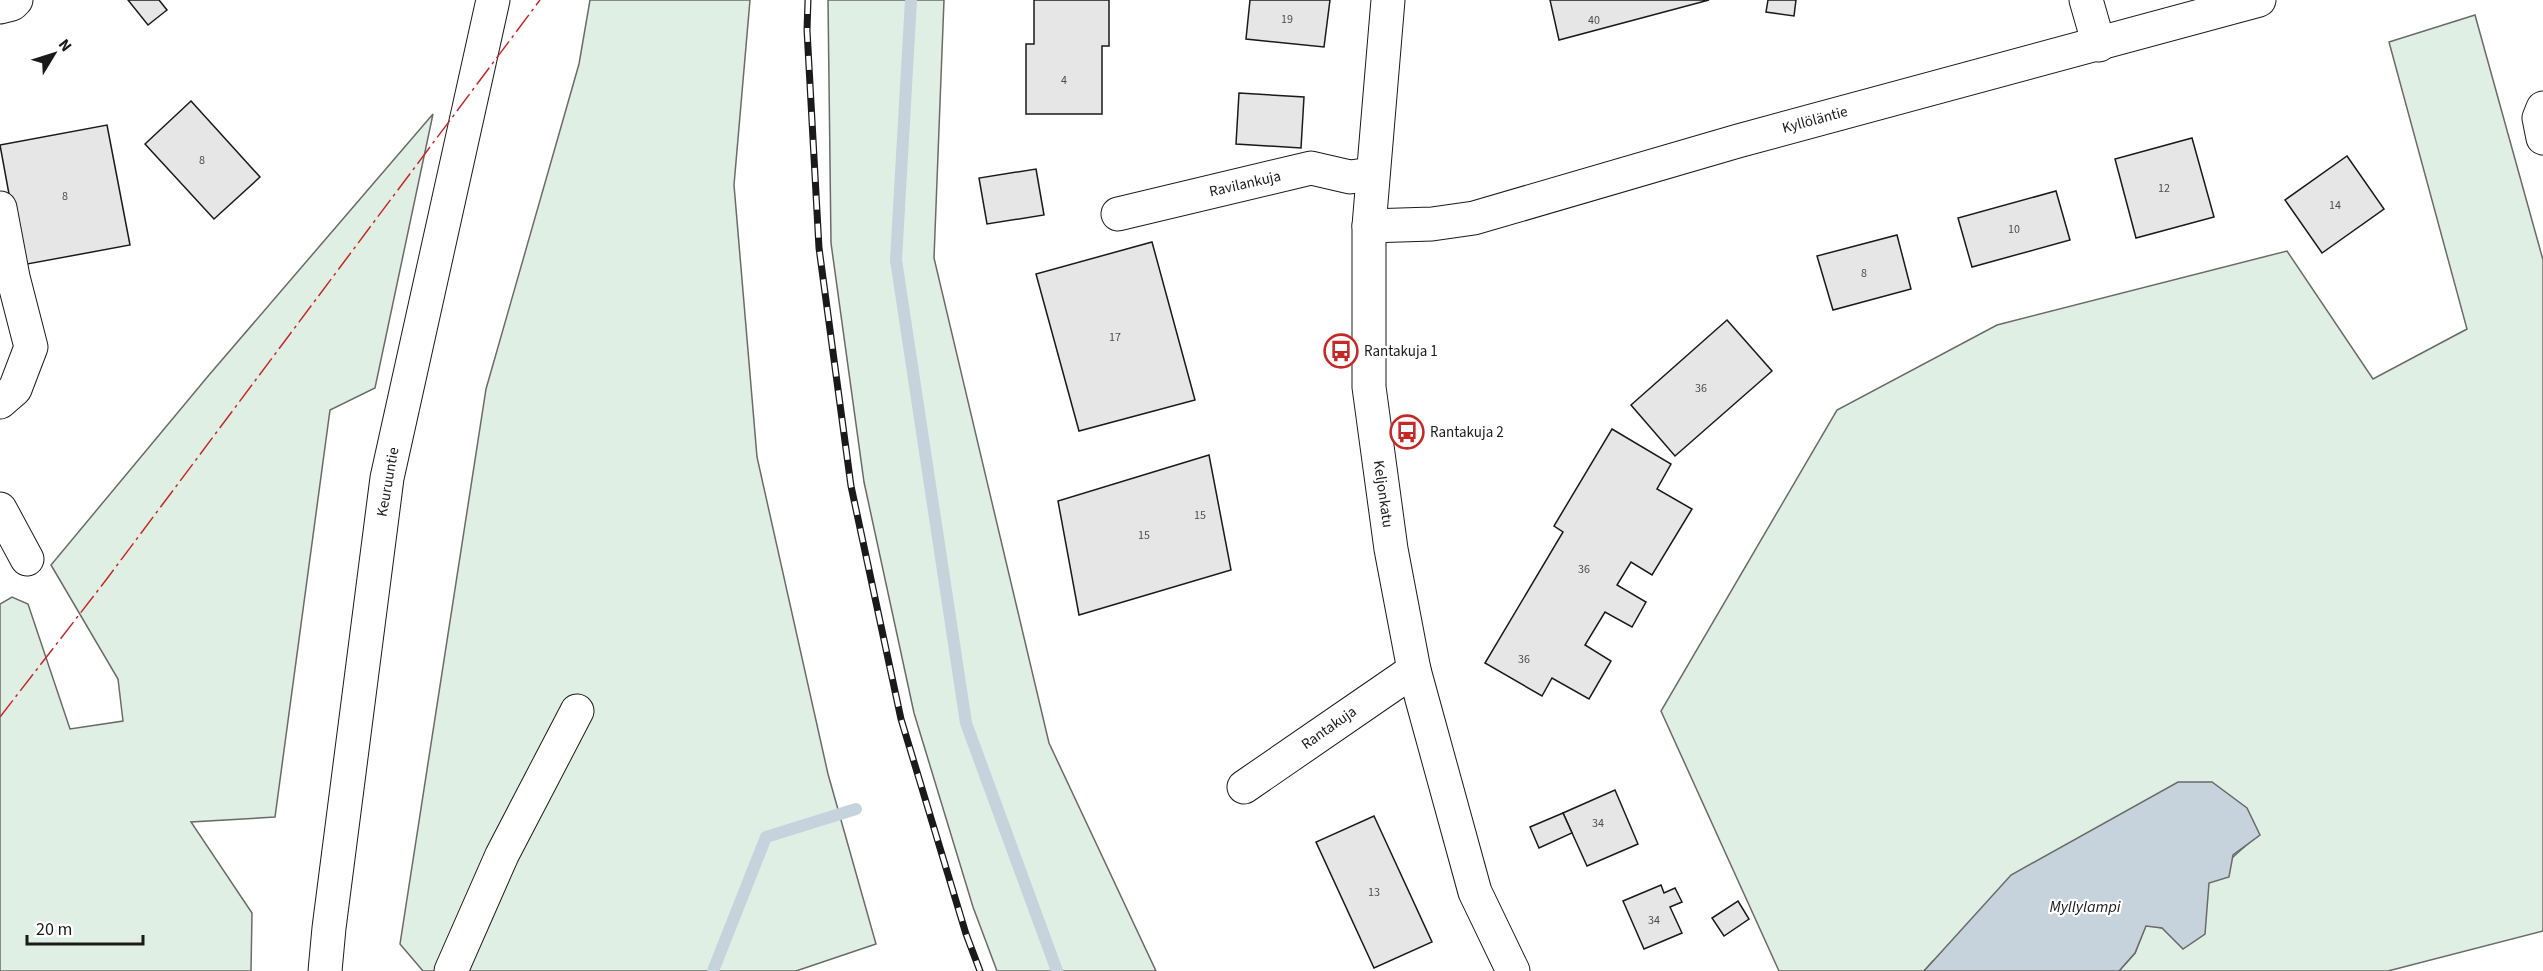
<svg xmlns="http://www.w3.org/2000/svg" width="2543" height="971" viewBox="0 0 2543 971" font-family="'Source Sans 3',sans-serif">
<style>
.green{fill:#e0efe3;stroke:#6a6a6a;stroke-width:1.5}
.water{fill:#c6d2dc;stroke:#6a6a6a;stroke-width:1.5}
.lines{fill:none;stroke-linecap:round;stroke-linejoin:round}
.stream{stroke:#c6d2dc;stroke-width:12}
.building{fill:#e6e6e6;stroke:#1a1a1a;stroke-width:1.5}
.minor-casing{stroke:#1a1a1a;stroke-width:35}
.highway-casing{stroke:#1a1a1a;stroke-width:35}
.minor{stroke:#fff;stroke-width:33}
.highway{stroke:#fff;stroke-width:33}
.rail-casing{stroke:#1a1a1a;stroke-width:7}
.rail{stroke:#fff;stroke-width:4.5;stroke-dasharray:14;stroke-linecap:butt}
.power{stroke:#c62828;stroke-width:1.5;stroke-dasharray:21 4.5 3 4.5;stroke-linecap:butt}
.labels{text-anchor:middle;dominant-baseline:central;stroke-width:4.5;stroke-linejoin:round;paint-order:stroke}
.number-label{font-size:12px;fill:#4d4d4d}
.street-label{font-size:15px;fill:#1a1a1a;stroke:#fff}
.poi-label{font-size:15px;fill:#1a1a1a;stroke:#fff;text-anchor:start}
.water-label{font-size:16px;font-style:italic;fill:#1a1a1a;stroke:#fff}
</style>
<rect width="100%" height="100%" fill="#fff"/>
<g class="green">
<path d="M590 0H750L734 185 757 457 828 774 876 944 796 971H423L400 944 486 389 579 64Z"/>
<path d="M828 0H944L934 258 1049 743 1156 971H997L973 907 914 713 864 482 831 243Z"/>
<path d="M2475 15 2543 260V931L2388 971H2119L2135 953 2146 925 2162 928C2195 896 2224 862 2259 835L1933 961 1924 971H1779L1661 711 1837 410 1997 325 2287 251 2373 379 2467 329 2389 42Z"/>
<path d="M433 114 375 388 330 410 275 817 191 822 252 913 251 971H0V604L12 597 28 604 70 729 123 721 118 679 51 565 209 375Z"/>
</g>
<path class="water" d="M2178 782H2212L2247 808 2260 835 2233 855 2229 877 2209 883 2205 934 2183 949 2162 928 2146 926 2135 953 2119 971H1924L2011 875Z"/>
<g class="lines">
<g class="stream">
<path d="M911 0 896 260 966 723 1057 971"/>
<path d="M713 971 766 837 856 809"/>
</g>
</g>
<g class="building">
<path d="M128 0H159L167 10 148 25Z"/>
<path d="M1034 0H1109V46H1102V114H1026V44H1034Z"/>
<path d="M1250 0H1330L1324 47 1246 39Z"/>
<path d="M1550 0H1709L1559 40Z"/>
<path d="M1768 0H1796L1794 16 1766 12Z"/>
<path d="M1239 93 1304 97 1301 148 1236 144Z"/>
<path d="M191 101 260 177 214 219 145 144Z"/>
<path d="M107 125 130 245 22 265 0 145Z"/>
<path d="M2192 138 2214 217 2136 238 2115 159Z"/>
<path d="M2347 156 2384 209 2322 253 2285 200Z"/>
<path d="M1036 169 1044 215 987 224 979 178Z"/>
<path d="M2056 191 2070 240 1972 267 1958 218Z"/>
<path d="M1897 235 1911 289 1833 310 1817 256Z"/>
<path d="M1152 242 1195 400 1079 431 1036 274Z"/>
<path d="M1727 320 1772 371 1675 456 1631 405Z"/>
<path d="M1612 429 1671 464 1657 489 1692 509 1652 575 1631 562 1617 585 1646 602 1632 627 1605 612 1585 645 1611 661 1589 699 1552 678 1542 696 1485 663 1563 532 1554 526Z"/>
<path d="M1209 455 1231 570 1079 615 1058 501Z"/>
<path d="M1615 790 1638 844 1587 866 1563 813Z"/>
<path d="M1563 813 1572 833 1539 848 1530 827Z"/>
<path d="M1374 816 1432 942 1374 968 1316 842Z"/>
<path d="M1661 885 1664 893 1675 888 1682 902 1670 907 1682 933 1644 949 1623 901Z"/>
<path d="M1738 901 1749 919 1724 936 1712 918Z"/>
</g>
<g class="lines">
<defs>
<g id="minor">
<path d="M1388 0 1369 226V387L1391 549 1414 670 1475 892 1513 971"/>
<path d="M2086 0 2099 45"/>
<path d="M0 7 12 4 16 0"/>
<path d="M2543 108 2539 118 2543 138"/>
<path d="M0 208 13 277 31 347 15 389 0 402"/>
<path d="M1118 214 1311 168 1350 177 1372 174"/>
<path d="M1369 226 1432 224 1474 218 1738 141 2259 0"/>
<path d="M0 509 27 559"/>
<path d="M1244 787 1414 670"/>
<path d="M451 971 502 855 577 711"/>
</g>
<path id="highway" d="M325 971 329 928 387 478 493 0"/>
</defs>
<use href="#minor" class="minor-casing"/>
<use href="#highway" class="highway-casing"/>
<use href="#minor" class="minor"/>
<use href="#highway" class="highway"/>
<defs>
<path id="rail" d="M808 0 807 30 819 248 851 486 901 719 966 934 980 971"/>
</defs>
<use href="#rail" class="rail-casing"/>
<use href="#rail" class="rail"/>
<path class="power" d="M0 717 106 580 540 0"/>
</g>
<defs>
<symbol id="bus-ring" viewBox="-11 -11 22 22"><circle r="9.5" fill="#fff" stroke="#c62828" stroke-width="1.5"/><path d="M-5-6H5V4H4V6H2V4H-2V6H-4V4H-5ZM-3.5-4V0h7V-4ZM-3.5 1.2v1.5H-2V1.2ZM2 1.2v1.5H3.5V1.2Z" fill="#c62828"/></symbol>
</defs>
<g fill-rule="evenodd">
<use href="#bus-ring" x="1322" y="332" width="38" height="38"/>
<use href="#bus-ring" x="1388" y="413" width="38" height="38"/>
</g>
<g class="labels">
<g class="number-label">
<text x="1287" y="19">19</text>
<text x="1594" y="20">40</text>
<text x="1064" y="80">4</text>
<text x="202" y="160">8</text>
<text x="2164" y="188">12</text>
<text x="65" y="196">8</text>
<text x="2335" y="205">14</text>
<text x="2014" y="229">10</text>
<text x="1864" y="273">8</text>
<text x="1115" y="337">17</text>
<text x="1701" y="388">36</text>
<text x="1200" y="515">15</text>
<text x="1144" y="535">15</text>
<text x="1584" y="569">36</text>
<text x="1524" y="659">36</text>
<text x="1598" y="823">34</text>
<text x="1374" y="892">13</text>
<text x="1654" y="920">34</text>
</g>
<g class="street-label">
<text transform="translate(1815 120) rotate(-15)">Kyllöläntie</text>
<text transform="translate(1245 184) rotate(-13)">Ravilankuja</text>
<text transform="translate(388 482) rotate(-80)">Keuruuntie</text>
<text transform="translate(1383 494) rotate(82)">Keljonkatu</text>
<text transform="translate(1329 728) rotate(-35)">Rantakuja</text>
</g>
<g class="poi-label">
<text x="1364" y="351">Rantakuja 1</text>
<text x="1430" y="432">Rantakuja 2</text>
</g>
<g class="water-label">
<text x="2085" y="907">Myllylampi</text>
</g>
</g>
<g transform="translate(54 54) rotate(52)" stroke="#ffffff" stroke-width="4.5" paint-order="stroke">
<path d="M0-4.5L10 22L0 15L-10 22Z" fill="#1a1a1a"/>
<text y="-9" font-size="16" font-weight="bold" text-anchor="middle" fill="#1a1a1a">N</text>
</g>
<path d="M27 935v9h116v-9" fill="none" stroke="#1a1a1a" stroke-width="3"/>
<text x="36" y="935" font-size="18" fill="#1a1a1a" stroke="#ffffff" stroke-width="4.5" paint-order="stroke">20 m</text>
</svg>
